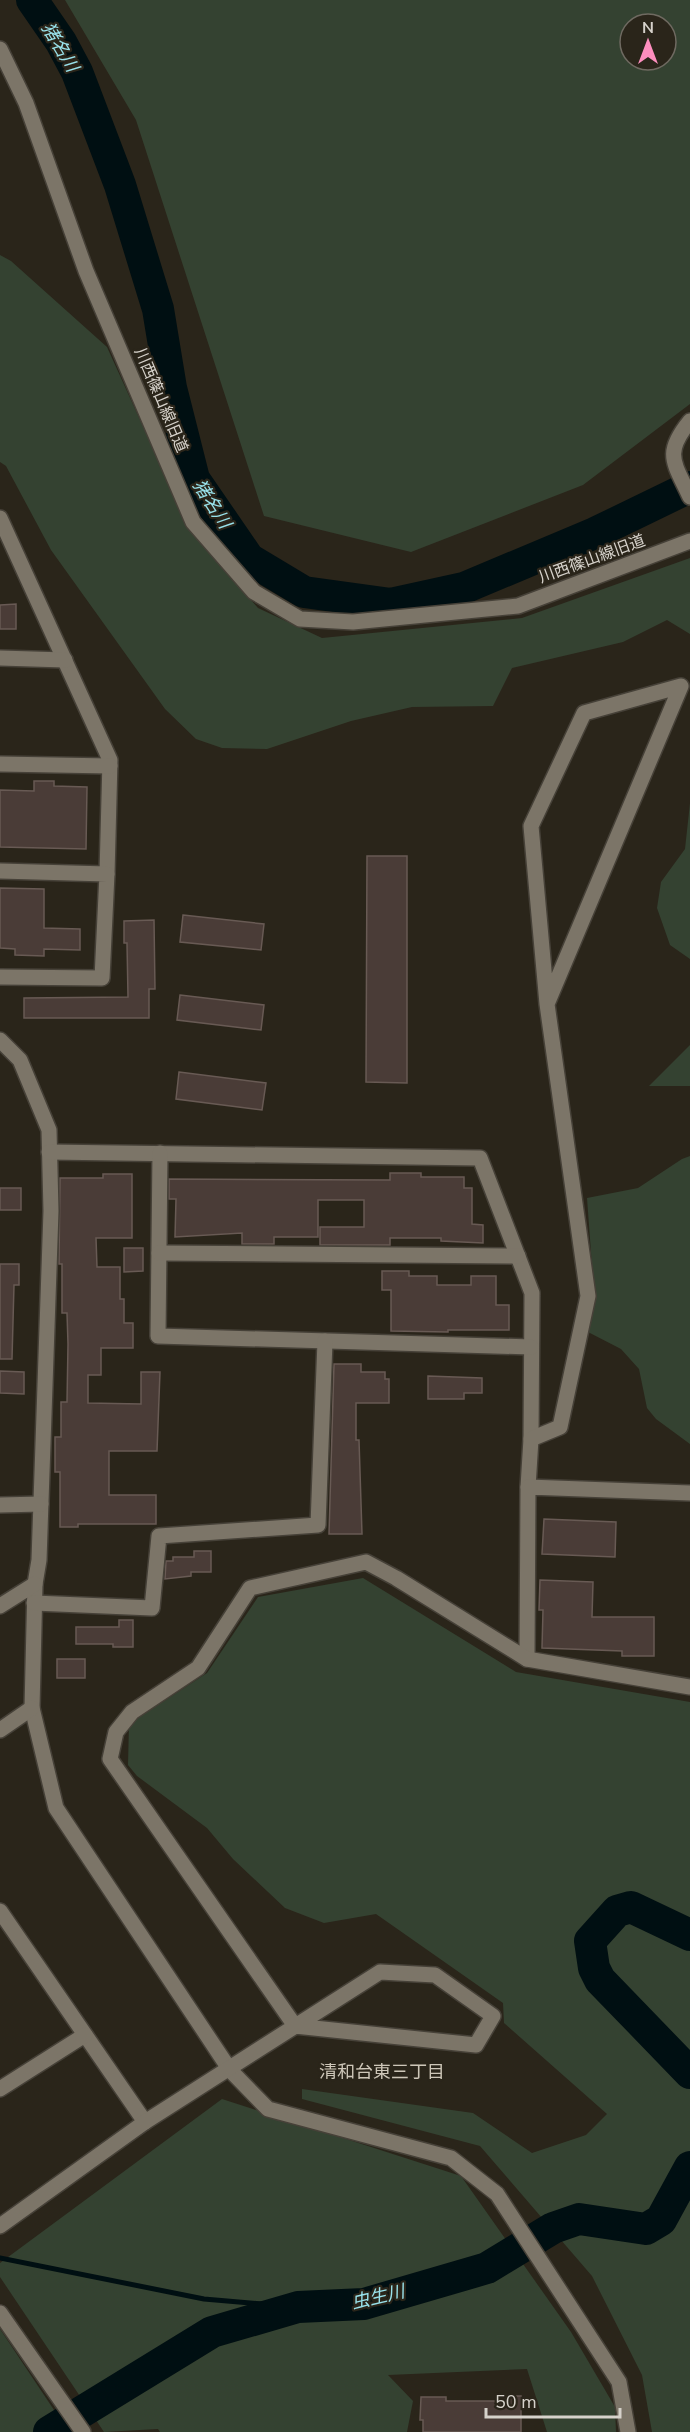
<svg xmlns="http://www.w3.org/2000/svg" width="690" height="2432" viewBox="0 0 690 2432" font-family="'Nunito Sans','Noto Sans JP',sans-serif">
<style>
.green{fill:#344231;fill-rule:evenodd}
.lines{fill:none;stroke-linecap:round;stroke-linejoin:round}
.stream{stroke:#000f12;stroke-width:5}
.river{stroke:#000f12;stroke-width:32}
.building{fill:#4a3c37;stroke:#685a54;stroke-width:1.5}
.minor-casing{stroke:#464138;stroke-width:18}
.minor{stroke:#7c7568;stroke-width:15}
.labels{text-anchor:middle;dominant-baseline:central;stroke-width:4.5;stroke-linejoin:round;paint-order:stroke}
.street-label{font-size:16px;fill:#d6d2cb;stroke:#2a251a}
.water-label{font-size:18px;font-style:italic;fill:#99e2eb;stroke:#2a251a}
.neighbourhood-label{font-size:18px;fill:#cdc6b8;stroke:#2a251a}
</style>
<rect width="100%" height="100%" fill="#2a251a"/>
<g class="green">
<path d="M65 0H690V404L583 485 411 552 264 516 136 120ZM630 24H666V60H630Z"/>
<path d="M0 255 11 261 107 347 190 530 258 608 322 638 522 618 690 558V634L667 620 623 642 512 668 493 706 412 707 351 721 267 749 222 748 196 739 165 709 51 550 6 466 0 462Z"/>
<path d="M690 803V959L670 945 657 908 661 882 685 849Z"/>
<path d="M690 1045V1086H649Z"/>
<path d="M690 1156V1444L656 1419 647 1408 639 1369 621 1349 588 1332 594 1293 587 1198 638 1188 682 1159Z"/>
<path d="M363 1578 516 1672 690 1702V2432H652L642 2375 592 2276 480 2146 302 2099V2089L473 2113 532 2153 586 2135 607 2114 504 2023 503 2003 376 1914 324 1923 285 1908 233 1859 207 1828 137 1776 128 1765 129 1724 207 1673 258 1597Z"/>
<path d="M222 2099 461 2176 571 2332 615 2407 616 2432H547L527 2369 388 2375 413 2401 407 2432H160L158 2429 104 2432 0 2277V2263Z"/>
<path d="M0 2329 58 2416 34 2432H0Z"/>
</g>
<g class="lines">
<path class="stream" d="M0 2258 204 2299 298 2307"/>
<g class="river">
<path d="M32 0 61 42 77 72 120 185 158 309 171 388 194 479 249 559 304 592 391 604 464 588 595 533 690 487"/>
<path d="M690 1935 631 1907 617 1911 590 1941 594 1968 600 1980 690 2073"/>
<path d="M49 2432 212 2332 298 2307 364 2304 487 2268 553 2228 579 2219 646 2229 661 2220 690 2167"/>
</g>
</g>
<g class="building">
<path d="M16 604V629H0V605Z"/>
<path d="M34 781H54V786L87 787 86 849 0 847V790L34 791Z"/>
<path d="M367 856H407V1083L366 1082Z"/>
<path d="M0 888 44 889V928L80 929V950L44 949V956L15 955V949L0 948Z"/>
<path d="M183 915 264 924 261 950 180 942Z"/>
<path d="M154 920 155 989H149V1018H24V998L128 997 127 943H124V921Z"/>
<path d="M180 995 264 1005 261 1030 177 1020Z"/>
<path d="M179 1072 266 1083 262 1110 176 1099Z"/>
<path d="M390 1173H421V1177H464V1188H472V1224L483 1225V1243L441 1241V1238H390V1245H320V1227H364V1200H318V1237H274V1244H242V1233L175 1237 176 1199H169V1179L390 1180Z"/>
<path d="M103 1174H132V1238H96L97 1267H120V1299H124V1323H133V1348H101V1375H88V1403L141 1404V1372H160L157 1451H109V1495H156V1524H78V1527H60V1472H55V1437H61V1402H67L68 1344 67 1313H62V1264H59L60 1178H103Z"/>
<rect x="0" y="1188" width="21" height="22"/>
<path d="M124 1248H143V1271L124 1272Z"/>
<path d="M0 1264H19V1285H14L12 1359H0Z"/>
<path d="M382 1271H409V1276H437V1285H471V1276H496V1305H509V1330H448V1332L391 1331V1290H382Z"/>
<path d="M334 1364H361V1372H385V1379H389V1403H356V1440H359L362 1534H329Z"/>
<path d="M0 1371 24 1372V1394L0 1393Z"/>
<path d="M428 1376 482 1378V1393H464V1399H428Z"/>
<path d="M544 1519 616 1522 615 1557 542 1554Z"/>
<path d="M194 1551H211V1572H191V1576L165 1579 166 1561H173V1557H194Z"/>
<path d="M540 1580 593 1582 592 1617H654V1656H622V1651L542 1648 543 1610H539Z"/>
<path d="M119 1620H133V1647H113V1644H76V1627H119Z"/>
<rect x="57" y="1659" width="28" height="19"/>
<path d="M500 2396H521V2432H423V2420H420L421 2397H446V2401H500Z"/>
</g>
<g class="lines">
<defs>
<g id="minor">
<path d="M0 49 26 103 86 271 193 522 254 592 300 619 353 622 518 606 690 541"/>
<path d="M690 421C663 454 674 462 690 497"/>
<path d="M0 518 110 760 107 874"/>
<path d="M0 658 65 660"/>
<path d="M0 764 110 766"/>
<path d="M0 871 107 874 102 978 0 977"/>
<path d="M0 1040 20 1060 49 1130 51 1211 39 1560 35 1584 32 1708 56 1808 230 2070 268 2109 451 2158 497 2194 619 2382 628 2432"/>
<path d="M49 1152 480 1158 532 1293 531 1439"/>
<path d="M160 1153 158 1336 531 1347"/>
<path d="M159 1253 518 1256"/>
<path d="M528 1487 531 1439 560 1427 588 1296 547 1004 681 686 584 713 531 826 547 1004"/>
<path d="M0 1505 41 1504"/>
<path d="M34 1603 152 1608 159 1536 318 1525 325 1341"/>
<path d="M0 1606 35 1584"/>
<path d="M527 1659 528 1487 690 1493"/>
<path d="M0 1730 32 1708"/>
<path d="M0 1911 145 2122"/>
<path d="M0 2089 85 2035"/>
<path d="M0 2226 145 2122 380 1972 435 1975 493 2016 476 2045 295 2026 110 1759 116 1732 132 1712 198 1668 250 1588 366 1562 396 1578 527 1659 690 1687"/>
<path d="M0 2313 83 2432"/>
</g>
</defs>
<use href="#minor" class="minor-casing"/>
<use href="#minor" class="minor"/>
</g>
<g class="labels">
<g class="street-label">
<text transform="translate(161 400) rotate(67)">川西篠山線旧道</text>
<text transform="translate(592 559) rotate(-20)">川西篠山線旧道</text>
</g>
<g class="water-label">
<text transform="translate(60 47) rotate(59)">猪名川</text>
<text transform="translate(212 504) rotate(57)">猪名川</text>
<text transform="translate(378 2297) rotate(-13)">虫生川</text>
</g>
<g class="neighbourhood-label">
<text x="382" y="2072">清和台東三丁目</text>
</g>
</g>
<g transform="translate(648 42)"><circle r="28" fill="#2a251a" stroke="#6f6a61" stroke-width="1.5"/>
<path d="M0-4.5L10 22L0 15L-10 22Z" fill="#fd8ebe"/>
<text y="-9" font-size="16" font-weight="bold" text-anchor="middle" fill="#d6d2cb">N</text>
</g>
<path d="M486 2408v9h134v-9" fill="none" stroke="#d6d2cb" stroke-width="3"/>
<text x="495" y="2408" font-size="18" fill="#d6d2cb" stroke="#2a251a" stroke-width="4.5" paint-order="stroke">50 m</text>
</svg>
